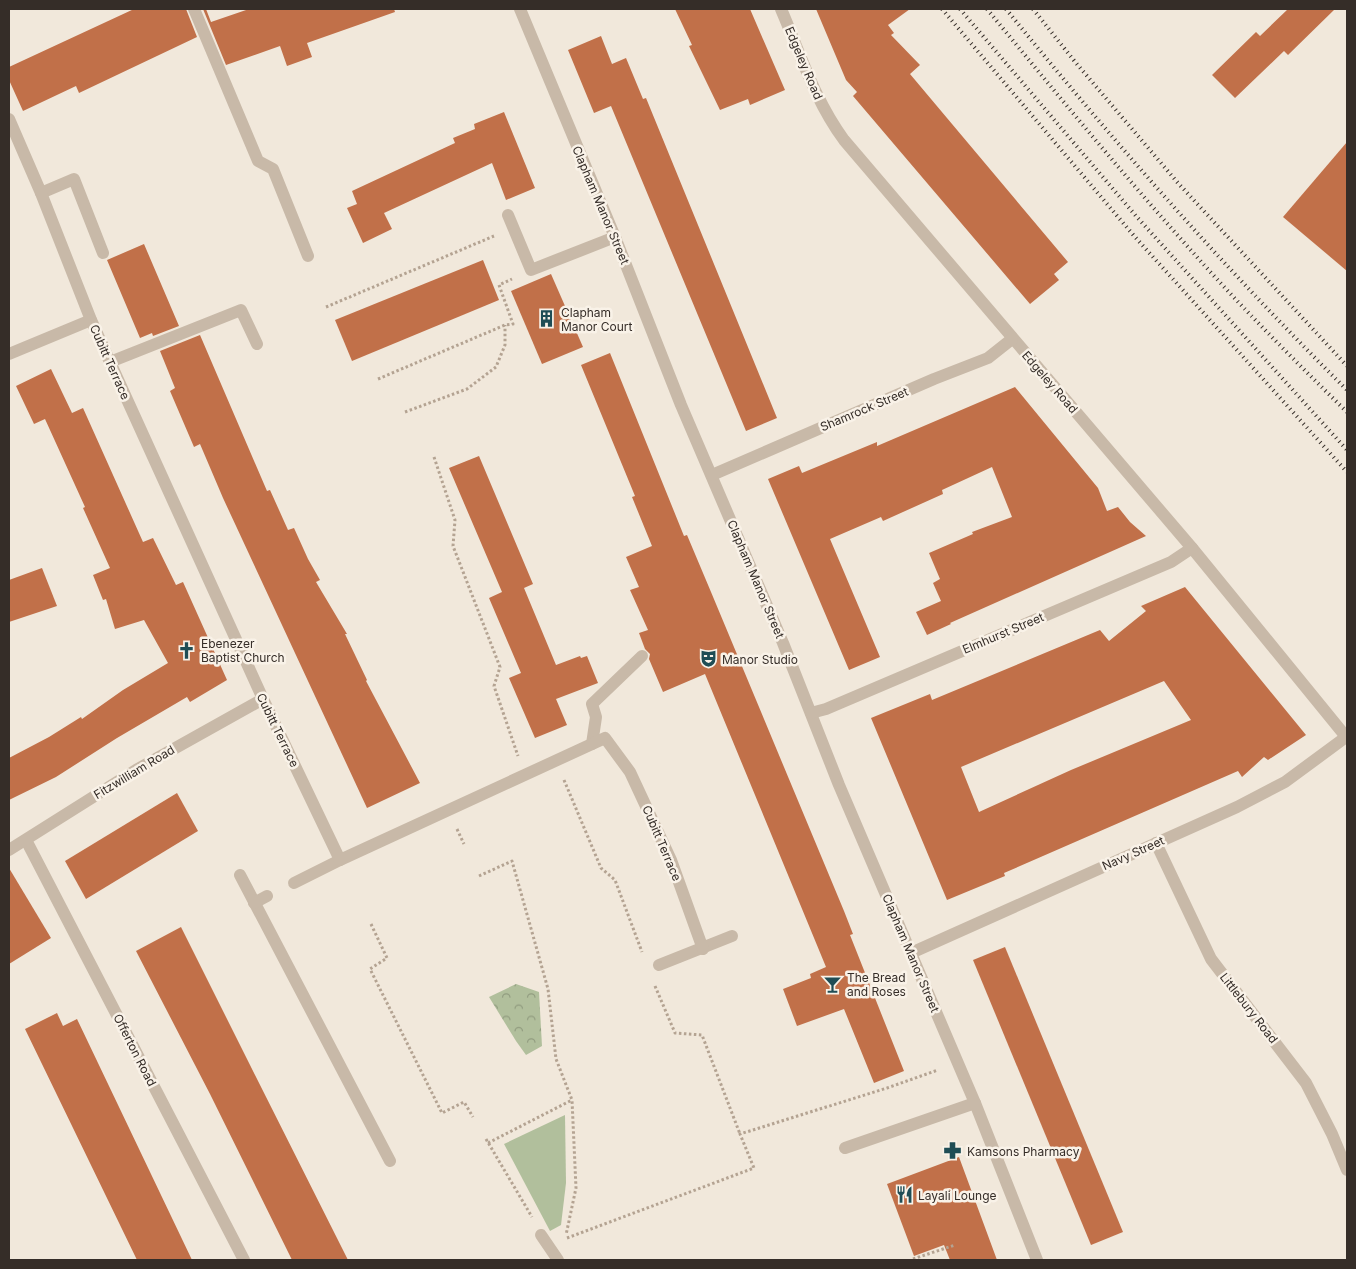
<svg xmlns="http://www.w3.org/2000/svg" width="1356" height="1269" viewBox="0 0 1356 1269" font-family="Inter,sans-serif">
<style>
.grass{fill:#b1bf9c}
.park{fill:url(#park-crowns)}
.building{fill:#c17049;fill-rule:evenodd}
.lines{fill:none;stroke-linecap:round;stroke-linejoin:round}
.path{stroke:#b4a392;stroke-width:3;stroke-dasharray:2.5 2.5;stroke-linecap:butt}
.lane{stroke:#c8b9a8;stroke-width:12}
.street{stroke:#c8b9a8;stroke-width:12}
.rail{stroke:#352d28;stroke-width:4;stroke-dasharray:1 4;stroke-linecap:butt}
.labels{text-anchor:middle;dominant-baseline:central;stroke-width:5;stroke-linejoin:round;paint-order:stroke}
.street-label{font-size:12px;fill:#352d28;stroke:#f9f2e8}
.poi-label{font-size:12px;fill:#352d28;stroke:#f9f2e8;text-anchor:start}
</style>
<defs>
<pattern id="park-crowns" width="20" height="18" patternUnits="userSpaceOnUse" patternTransform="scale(1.25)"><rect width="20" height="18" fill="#b1bf9c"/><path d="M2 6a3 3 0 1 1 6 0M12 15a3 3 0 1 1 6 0" fill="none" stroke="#919c7f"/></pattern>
</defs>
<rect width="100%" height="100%" fill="#f1e8db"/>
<path class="grass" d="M565 1115 566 1183 561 1225 550 1231 504 1144Z"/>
<path class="park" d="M516 984 539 992 542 1046 526 1055 516 1041 489 997Z"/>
<g class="building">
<path d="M134 9H186L197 37 79 93 76 86 23 111 9 80V67Z"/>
<path d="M203 9H206L211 22 249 9H394L395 12 307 43 312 57 287 66 280 46 226 65Z"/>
<path d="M675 9H750L785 90 750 105 748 99 720 110 689 46 692 45Z"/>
<path d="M816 9H910L888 25 894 33 891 35 920 65 910 74 1068 262 1054 274 1059 280 1030 304 853 96 857 92 846 80Z"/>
<path d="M1288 9H1335L1288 55 1284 51 1235 98 1212 75 1256 32 1260 36Z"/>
<path d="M601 36 612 64 626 58 643 99 646 98 777 418 746 431 611 106 594 113 568 50Z"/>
<path d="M504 112 535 188 506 200 492 163 384 213 392 229 363 243 347 208 357 204 352 191 455 143 453 138 475 129 474 124Z"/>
<path d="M1347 142V271L1283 217Z"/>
<path d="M144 244 179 326 153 336 152 333 140 338 107 260Z"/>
<path d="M483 260 499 300 352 361 335 320Z"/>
<path d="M551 274 583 347 542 364 511 291Z"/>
<path d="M200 335 267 491 270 490 288 530 294 528 308 559 320 580 316 582 347 634H345L367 680 366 681 420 783 367 808 223 498 200 444 194 447 170 391 175 388 160 351Z"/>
<path d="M610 353 684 536 687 535 711 592 844 911 853 934 850 935 904 1071 874 1083 844 1009 797 1026 783 989 811 978 810 974 826 967 705 674 663 692 649 659 650 654 645 649 639 633 648 630 630 590 639 587 626 557 652 546 632 497 635 496 581 365Z"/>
<path d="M51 369 72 413 83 408 143 542 153 538 176 585 183 582 227 680 190 702 187 697 117 738 56 777 9 800V758L49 737 81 717 82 719 123 690 168 663 144 620 115 629 106 599 103 600 93 575 110 568 83 508 85 507 45 419 34 424 16 386Z"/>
<path d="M1015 387 1098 488 1107 511 1118 507 1130 522 1146 536 950 623 951 624 927 635 916 612 941 601 933 583 940 579 929 553 973 534 972 532 1012 517 992 467 942 490 943 494 883 521 881 517 830 539 880 657 849 670 768 479 799 466 802 473 877 442V446Z"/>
<path d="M479 456 533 584 524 588 556 665 580 656 581 658 587 656 598 683 556 699 567 725 535 738 509 678 521 673 489 598 502 592 449 468Z"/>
<path d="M42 568 57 606 9 622V580Z"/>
<path d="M1185 587 1306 735 1268 760 1264 757 1242 777 1238 771 1004 873 1005 876 947 900 871 718 930 694 932 700 1100 630 1109 641 1146 611 1141 606ZM1164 681 1191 720 1071 770 979 812 961 767Z"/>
<path d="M177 793 198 831 86 899 65 861Z"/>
<path d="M9 868 51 938 9 964Z"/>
<path d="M181 927 250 1065 348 1260H292L210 1094 136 951Z"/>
<path d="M1005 947 1123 1232 1091 1245 973 960Z"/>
<path d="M57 1013 63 1026 77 1019 192 1260H137L25 1029Z"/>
<path d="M959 1157 997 1260H950L944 1245 914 1256 887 1184Z"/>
</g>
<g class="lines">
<g class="path">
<path d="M326 307 494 236"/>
<path d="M378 379 505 325 513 324 499 285 512 279"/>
<path d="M405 412 467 389 496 367 505 345V325"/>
<path d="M434 457 455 520 453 546 500 667 494 686 518 756"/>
<path d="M564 780 601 868 615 880 642 952"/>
<path d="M457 829 464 844"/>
<path d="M479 876 512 861 548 989 556 1059 572 1100 576 1188 566 1235"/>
<path d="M371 924 387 958 370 969 442 1113 464 1102 473 1117"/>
<path d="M655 986 675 1033 702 1035 740 1134"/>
<path d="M486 1139 532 1217"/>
<path d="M488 1143 572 1100"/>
<path d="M567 1238 754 1168 740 1134 887 1088 938 1070"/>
<path d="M913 1259 955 1245"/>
</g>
<g class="lane">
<path d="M194 9 258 161 273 169 308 256"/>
<path d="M41 193 74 179 103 253"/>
<path d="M508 215 531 270 615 237"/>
<path d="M110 362 241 310 257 344"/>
<path d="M592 744 596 717 592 704 642 656"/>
<path d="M240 875 390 1161"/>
<path d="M294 883 340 860"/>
<path d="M254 903 267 896"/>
<path d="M659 965 732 936"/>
<path d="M845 1148 975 1103"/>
</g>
<g class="street">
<path d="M520 9 615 237 681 405 783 643 839 785 975 1103 1037 1260"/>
<path d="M781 9C800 53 815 101 844 140L1192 548 1347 738"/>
<path d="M9 119 41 193 91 320 110 362 263 699 340 860 605 738 630 772 671 860 703 949"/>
<path d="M9 354 91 320"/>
<path d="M712 475 934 379 988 358 1012 339"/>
<path d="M811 713 826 709 1171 562 1192 548"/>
<path d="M26 840 244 1260"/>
<path d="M1156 843 1211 959 1306 1083 1332 1134 1347 1170"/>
<path d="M9 850 136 770 263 699"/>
<path d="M911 953 1237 807 1285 782 1346 737"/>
<path d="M541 1235 558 1260"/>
</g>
<g class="rail">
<path d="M942 9 1135 237 1347 472"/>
<path d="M960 9 1136 216 1347 450"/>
<path d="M987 9C1056 93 1125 177 1197 257 1245 311 1296 362 1347 412"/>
<path d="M1006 9C1113 141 1226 270 1347 390"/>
<path d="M1033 9 1076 63 1178 183 1347 366"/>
</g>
</g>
<defs>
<symbol id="building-bare" viewBox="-9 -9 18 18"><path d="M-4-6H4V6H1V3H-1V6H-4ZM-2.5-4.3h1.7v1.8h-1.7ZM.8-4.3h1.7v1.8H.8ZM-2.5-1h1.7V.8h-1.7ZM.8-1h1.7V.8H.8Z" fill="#1f4d55" stroke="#f9f2e8" stroke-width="2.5" paint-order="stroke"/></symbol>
<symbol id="church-bare" viewBox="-9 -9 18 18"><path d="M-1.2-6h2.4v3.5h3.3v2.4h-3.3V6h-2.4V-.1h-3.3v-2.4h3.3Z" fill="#1f4d55" stroke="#f9f2e8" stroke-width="2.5" paint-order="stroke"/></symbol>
<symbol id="theatre-bare" viewBox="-9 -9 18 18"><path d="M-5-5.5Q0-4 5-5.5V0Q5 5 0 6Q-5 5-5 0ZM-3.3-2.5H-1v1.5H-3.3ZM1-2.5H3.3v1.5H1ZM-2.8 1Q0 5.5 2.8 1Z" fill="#1f4d55" stroke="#f9f2e8" stroke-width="2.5" paint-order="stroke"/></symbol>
<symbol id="bar-bare" viewBox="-9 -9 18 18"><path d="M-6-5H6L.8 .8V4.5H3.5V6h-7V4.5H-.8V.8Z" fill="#1f4d55" stroke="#f9f2e8" stroke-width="2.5" paint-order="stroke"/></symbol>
<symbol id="pharmacy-bare" viewBox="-9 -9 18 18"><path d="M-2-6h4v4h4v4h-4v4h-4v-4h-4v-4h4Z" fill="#1f4d55" stroke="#f9f2e8" stroke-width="2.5" paint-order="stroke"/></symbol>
<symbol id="restaurant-bare" viewBox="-9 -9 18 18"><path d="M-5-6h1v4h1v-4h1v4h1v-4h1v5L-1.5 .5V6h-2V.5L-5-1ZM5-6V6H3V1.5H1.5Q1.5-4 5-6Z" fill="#1f4d55" stroke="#f9f2e8" stroke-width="2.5" paint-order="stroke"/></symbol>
</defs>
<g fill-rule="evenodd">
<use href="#building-bare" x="534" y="306" width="25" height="25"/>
<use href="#church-bare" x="174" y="638" width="25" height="25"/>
<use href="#theatre-bare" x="696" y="646" width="25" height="25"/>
<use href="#bar-bare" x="820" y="972" width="25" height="25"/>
<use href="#pharmacy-bare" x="940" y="1138" width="25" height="25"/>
<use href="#restaurant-bare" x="892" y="1182" width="25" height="25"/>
</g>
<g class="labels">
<g class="street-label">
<text transform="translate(804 63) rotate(67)">Edgeley Road</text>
<text transform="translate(601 205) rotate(67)">Clapham Manor Street</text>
<text transform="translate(110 362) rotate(66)">Cubitt Terrace</text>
<text transform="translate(1050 382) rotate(49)">Edgeley Road</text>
<text transform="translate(864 409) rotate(-23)">Shamrock Street</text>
<text transform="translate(756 579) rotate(67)">Clapham Manor Street</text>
<text transform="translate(1003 633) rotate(-23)">Elmhurst Street</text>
<text transform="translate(278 730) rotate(64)">Cubitt Terrace</text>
<text transform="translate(134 772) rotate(-31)">Fitzwilliam Road</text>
<text transform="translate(662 843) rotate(67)">Cubitt Terrace</text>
<text transform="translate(1133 853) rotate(-24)">Navy Street</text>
<text transform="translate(911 953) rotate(67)">Clapham Manor Street</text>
<text transform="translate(1249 1008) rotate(52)">Littlebury Road</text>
<text transform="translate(135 1050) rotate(63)">Offerton Road</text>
</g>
<g class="poi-label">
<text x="561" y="312">Clapham<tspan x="561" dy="14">Manor Court</tspan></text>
<text x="201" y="643">Ebenezer<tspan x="201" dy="14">Baptist Church</tspan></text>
<text x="722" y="659">Manor Studio</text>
<text x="847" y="977">The Bread<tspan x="847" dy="14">and Roses</tspan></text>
<text x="967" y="1151">Kamsons Pharmacy</text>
<text x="918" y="1195">Layali Lounge</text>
</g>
</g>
<rect width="1356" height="1269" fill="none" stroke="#352d28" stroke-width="20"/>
</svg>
